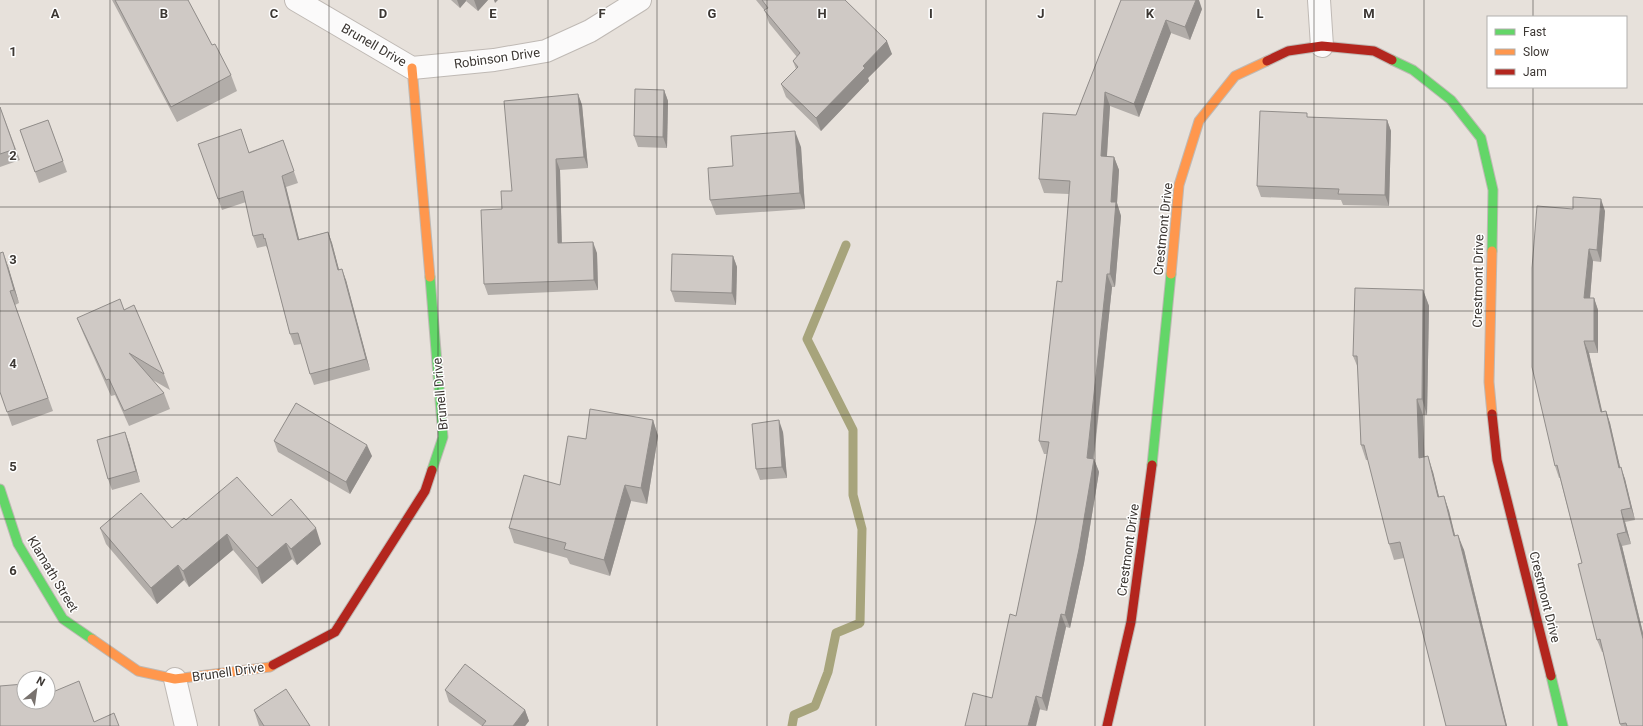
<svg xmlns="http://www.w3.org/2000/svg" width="1643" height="726" viewBox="0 0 1643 726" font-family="Roboto,sans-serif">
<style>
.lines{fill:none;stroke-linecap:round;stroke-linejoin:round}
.stream{stroke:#a7a47c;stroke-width:9}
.street-casing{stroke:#bfb9b4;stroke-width:24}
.fast-casing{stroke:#bfb9b4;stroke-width:11}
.slow-casing{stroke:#bfb9b4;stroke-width:11}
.jam-casing{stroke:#bfb9b4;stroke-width:11}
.street{stroke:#fbfafa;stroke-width:22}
.fast{stroke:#63d668;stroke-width:9}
.slow{stroke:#ff974d;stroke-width:9}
.jam{stroke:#b3261e;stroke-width:9}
.wall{fill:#b2ada9}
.shaded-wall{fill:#918d8a}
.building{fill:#cfc9c5;stroke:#918d8a}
.grid{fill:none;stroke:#3c3733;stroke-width:1;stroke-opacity:0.55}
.labels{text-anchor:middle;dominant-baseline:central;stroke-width:3;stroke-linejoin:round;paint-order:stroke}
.street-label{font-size:13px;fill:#3c3733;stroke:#fff}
.grid-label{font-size:13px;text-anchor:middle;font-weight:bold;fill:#3c3733;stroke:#fff;stroke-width:3;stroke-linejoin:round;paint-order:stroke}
</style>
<rect width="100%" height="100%" fill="#e7e1db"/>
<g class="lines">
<path class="stream" d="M792 726 794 715 815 706 828 672 836 633 860 623 862 529 853 495V430L807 339 846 245"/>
<defs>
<g id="street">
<path d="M296 0 412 68 494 60 546 51 590 31 640 0"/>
<path d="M1319 0 1322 46"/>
<path d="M175 679 186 726"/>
</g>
<g id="fast">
<path d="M1392 60 1413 70 1451 100 1481 138 1493 190 1492 251"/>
<path d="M430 277 443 437 432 470"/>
<path d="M1152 465 1171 274"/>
<path d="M0 489 18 544 63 619 92 639"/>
<path d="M1551 676 1563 726"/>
</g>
<g id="slow">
<path d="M412 68 430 277"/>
<path d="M1492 251 1489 382 1492 414"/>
<path d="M1171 274 1179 185 1199 121 1235 76 1267 61"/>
<path d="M92 639 138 671 175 679 270 667 273 665"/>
</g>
<g id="jam">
<path d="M1267 61 1288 51 1322 46 1374 51 1392 60"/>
<path d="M1492 414 1497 460 1551 676"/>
<path d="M273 665 335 632 425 491 432 470"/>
<path d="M1107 726 1131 622 1152 465"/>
</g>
</defs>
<use href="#street" class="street-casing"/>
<use href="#fast" class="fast-casing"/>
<use href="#slow" class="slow-casing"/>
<use href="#jam" class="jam-casing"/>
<use href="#street" class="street"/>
<use href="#fast" class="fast"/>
<use href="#slow" class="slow"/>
<use href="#jam" class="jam"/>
</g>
<g class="wall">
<path d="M112 0H188L212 45 231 75 237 91 177 122Z"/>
<path d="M451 0H488L478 11 466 1 460 8Z"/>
<path d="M756 0H845L892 54 868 78 869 81 821 131 786 97 781 84 796 69 793 61 797 57 769 23 765 11Z"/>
<path d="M1121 0 1202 9 1190 40 1171 33 1139 117 1110 106 1107 156 1114 157 1119 170 1117 203 1121 216 1115 287H1112L1094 459 1099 472 1084 563 1070 628 1066 627 1047 711 992 698 1016 616 1036 520 1047 454H1044L1039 441 1062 282 1069 194 1044 193 1039 179 1076 115Z"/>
<path d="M664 90 668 101 667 148 638 147 634 136Z"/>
<path d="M578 94 582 105 588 168 560 170 562 243 597 253 598 290 488 295 484 284 512 191Z"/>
<path d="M0 107 20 160 0 167Z"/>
<path d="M1309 117 1387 120 1391 131 1389 206 1343 205 1341 200 1261 197 1257 186Z"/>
<path d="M48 120 67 172 39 183 20 130Z"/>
<path d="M283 140 298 183 286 187 299 239 328 232 332 243 339 270 346 280 370 370 314 385 310 374 302 344 294 345 290 334 268 250 266 246 257 248 253 236 246 202 222 210 198 144 249 152Z"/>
<path d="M801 147 805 209 716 215 710 200 733 166Z"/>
<path d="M1573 209 1605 211 1601 262 1593 261 1590 298H1594L1598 310V353H1589L1602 412 1606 411 1610 423 1620 467 1625 479 1635 520 1625 522 1631 544 1622 546 1643 633V726H1621L1620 724 1603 652H1602L1597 640 1582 563 1560 478H1559L1555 466Z"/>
<path d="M733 256 737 267 736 305 675 302 671 291Z"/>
<path d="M8 266 19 303 15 305 53 411 12 426 0 392Z"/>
<path d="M1423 290 1429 306 1427 415H1423L1424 457 1433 472 1439 497 1444 496 1449 511 1455 535 1464 550 1507 726H1446L1404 558 1394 560 1389 544 1368 460H1366L1361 445 1358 368 1353 356Z"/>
<path d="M124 310 164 374 170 390 151 379 164 393 170 409 129 426 115 395 111 396 83 333 77 318Z"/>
<path d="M653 420 658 436 647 504 631 501 610 576 570 564 567 558 514 543 509 528 560 485 586 439Z"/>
<path d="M783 432 787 478 760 480 756 469Z"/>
<path d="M274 441 372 456 350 494 278 452Z"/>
<path d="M129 443 140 482 112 490 108 479Z"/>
<path d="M272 516 321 544 297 565 292 559 262 584 233 550 189 587 184 580 157 604 106 544 100 528H172L186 520Z"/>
<path d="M445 690 525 710 529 721 525 726H482L449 702Z"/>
<path d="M254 710 310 726H259Z"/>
</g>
<g class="shaded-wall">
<path d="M457 0H466V1L460 8Z"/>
<path d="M474 0H488L478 11Z"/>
<path d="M494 0H498L495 3Z"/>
<path d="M1196 0H1199L1202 9 1190 40 1185 27Z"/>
<path d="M1166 20 1171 33 1139 117 1134 104Z"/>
<path d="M887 41 892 54 868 78 869 81 821 131 816 118 863 66Z"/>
<path d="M664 90 668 101 667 148 663 137Z"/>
<path d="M1105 92 1110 106 1106 169 1101 156Z"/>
<path d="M578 94 582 105 588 168 584 157Z"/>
<path d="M1387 120 1391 131 1389 206 1385 195Z"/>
<path d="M795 131 801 147 805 209 800 193Z"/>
<path d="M1114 157 1119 170 1117 203 1121 216 1115 287 1110 274 1111 202Z"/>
<path d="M556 159 560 170 562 254 558 243Z"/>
<path d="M282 176 286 187 302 251 298 240Z"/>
<path d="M1601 199 1605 211 1601 262 1597 250Z"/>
<path d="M328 232 332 243 342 281 338 270Z"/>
<path d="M593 242 597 253 598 290 594 280Z"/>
<path d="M1589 249 1593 261 1589 310 1584 298Z"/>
<path d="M3 252 8 266 19 303 14 290Z"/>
<path d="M733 256 737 267 736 305 732 293Z"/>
<path d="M342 269 346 280 370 370 366 359Z"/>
<path d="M1107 274 1112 287 1092 471 1087 458Z"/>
<path d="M1423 290 1429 306 1427 415 1422 399Z"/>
<path d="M1594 298 1598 310V353L1594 341Z"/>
<path d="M1584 341 1589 353 1605 424 1601 412Z"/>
<path d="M1417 399 1423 415 1425 474 1419 458Z"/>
<path d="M1606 411 1610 423 1623 480 1619 468Z"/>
<path d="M653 420 658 436 647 504 641 488Z"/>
<path d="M779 420 783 432 787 478 782 467Z"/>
<path d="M125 432 129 443 140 482 136 471Z"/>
<path d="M367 445 372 456 350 494 346 482Z"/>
<path d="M1428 456 1433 472 1443 513 1438 497Z"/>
<path d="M1094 459 1099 472 1084 563 1070 628 1065 615Z"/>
<path d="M1621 467 1625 479 1635 520 1631 508Z"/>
<path d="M625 485 631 501 610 576 604 560Z"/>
<path d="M1444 496 1449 511 1459 552 1454 536Z"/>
<path d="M1621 510 1625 522 1631 544 1626 532Z"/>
<path d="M316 528 321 544 297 565 291 549Z"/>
<path d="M227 534 233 550 189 587 183 571Z"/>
<path d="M1617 534 1622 546 1643 633V639Z"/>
<path d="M1458 535 1464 550 1507 726H1506Z"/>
<path d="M286 543 292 559 262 584 257 568Z"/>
<path d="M178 565 184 580 157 604 151 588Z"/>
<path d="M1061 614 1066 627 1047 711 1042 698Z"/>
<path d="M1036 696 1040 709 1036 726H1028Z"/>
<path d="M525 710 529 721 525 726H513Z"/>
</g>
<g class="building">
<path d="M115 0H188L212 45 215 44 231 75 171 107Z"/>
<path d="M762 0H845L887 41 863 66 865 68 816 118 781 84 798 67 793 61 800 53 764 10 768 8Z"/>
<path d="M1121 0H1196L1185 27 1166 20 1134 104 1105 92 1101 156 1114 157 1111 202H1116L1110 274H1107L1087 458 1094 459 1079 549 1065 615 1061 614 1042 698 1036 696 1028 726H965L973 693 992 698 1010 614 1016 616 1036 520 1049 442 1039 441 1057 281 1062 282 1070 181 1039 179 1043 113 1076 115Z"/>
<path d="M635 89 664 90 663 137 634 136Z"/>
<path d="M578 94 584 157 556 159 558 243 593 242 594 280 484 284 481 210 502 209 501 191H512L504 101Z"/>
<path d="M0 107 15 149 0 154Z"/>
<path d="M1260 111 1307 113V117L1387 120 1385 195 1338 194 1339 189 1257 186Z"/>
<path d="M48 120 63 161 35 172 20 130Z"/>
<path d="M241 129 249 153 283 140 294 171 282 176 298 240 328 232 338 270 342 269 366 359 310 374 298 333 290 334 265 238 264 239 263 234 253 236 243 191 218 199 198 144Z"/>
<path d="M795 131 800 193 710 200 708 168 733 166 731 136Z"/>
<path d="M1573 197 1601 199 1597 250 1589 249 1584 298H1594V341H1584L1601 412 1606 411 1619 468 1621 467 1631 508 1621 510 1626 532 1617 534 1643 639V726H1627L1626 723 1620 724 1600 639 1597 640 1578 564 1582 563 1557 465 1555 466 1532 367V268L1537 206 1573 209Z"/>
<path d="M3 252 14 290 10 291 48 398 7 412 0 392V253Z"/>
<path d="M672 254 733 256 732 293 671 291Z"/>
<path d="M1355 288 1423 290 1422 399H1417L1419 458 1428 456 1438 497 1444 496 1454 536 1458 535 1506 726H1446L1400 542 1389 544 1364 445H1361L1357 356H1353Z"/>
<path d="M120 299 124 310 134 305 164 374 129 353 164 393 124 411 109 379 106 380 77 318Z"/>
<path d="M296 403 367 445 346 482 274 441Z"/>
<path d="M590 409 653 420 641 488 625 485 604 560 564 549 566 543 509 528 524 475 560 485 568 436 586 439Z"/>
<path d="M779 420 782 467 756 469 752 424Z"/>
<path d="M125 432 136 471 108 479 97 440Z"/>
<path d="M237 477 272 516 291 499 316 528 291 549 286 543 257 568 227 534 183 571 178 565 151 588 100 528 141 493 172 528 184 518 186 520Z"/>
<path d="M465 664 525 710 513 726H482L486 721 445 690Z"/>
<path d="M79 681 94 722 114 713 119 726H0V686L24 684V702H48V694Z"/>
<path d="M286 689 310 726H264L254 710Z"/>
</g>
<path class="grid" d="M110 0V726M219 0V726M329 0V726M438 0V726M548 0V726M657 0V726M767 0V726M876 0V726M986 0V726M1095 0V726M1205 0V726M1314 0V726M1424 0V726M1533 0V17M1533 87V726M0 104H1643M0 207H1643M0 311H1643M0 415H1643M0 519H1643M0 622H1643"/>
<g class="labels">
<g class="street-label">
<text transform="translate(374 45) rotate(30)">Brunell Drive</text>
<text transform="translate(497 58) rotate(-8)">Robinson Drive</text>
<text transform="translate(1163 229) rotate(-84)">Crestmont Drive</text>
<text transform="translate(1478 281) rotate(-89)">Crestmont Drive</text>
<text transform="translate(440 394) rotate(-95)">Brunell Drive</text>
<text transform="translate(1128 550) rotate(-82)">Crestmont Drive</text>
<text transform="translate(53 574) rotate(59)">Klamath Street</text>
<text transform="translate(1545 597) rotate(76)">Crestmont Drive</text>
<text transform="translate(228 672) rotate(-8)">Brunell Drive</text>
</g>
</g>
<g class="grid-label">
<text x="55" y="18">A</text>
<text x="164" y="18">B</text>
<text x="274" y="18">C</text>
<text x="383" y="18">D</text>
<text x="493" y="18">E</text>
<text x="602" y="18">F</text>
<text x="712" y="18">G</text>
<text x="822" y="18">H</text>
<text x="931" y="18">I</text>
<text x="1041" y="18">J</text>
<text x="1150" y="18">K</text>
<text x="1260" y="18">L</text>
<text x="1369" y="18">M</text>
<text x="13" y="56">1</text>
<text x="13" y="160">2</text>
<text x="13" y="264">3</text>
<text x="13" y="368">4</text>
<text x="13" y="471">5</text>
<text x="13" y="575">6</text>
</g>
<rect x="1487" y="16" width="140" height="72" fill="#ffffff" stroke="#b1afad"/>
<rect x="1495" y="29" width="20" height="6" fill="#63d668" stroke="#b1afad"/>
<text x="1523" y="36" font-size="12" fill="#3c3733">Fast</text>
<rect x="1495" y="49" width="20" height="6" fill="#ff974d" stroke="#b1afad"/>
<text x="1523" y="56" font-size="12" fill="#3c3733">Slow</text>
<rect x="1495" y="69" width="20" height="6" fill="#b3261e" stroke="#b1afad"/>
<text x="1523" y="76" font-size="12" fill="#3c3733">Jam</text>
<g transform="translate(36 690) rotate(29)"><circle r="19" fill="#ffffff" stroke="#b1afad"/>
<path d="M0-3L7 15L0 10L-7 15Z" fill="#78726e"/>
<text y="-6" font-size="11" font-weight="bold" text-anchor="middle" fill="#3c3733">N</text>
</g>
</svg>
